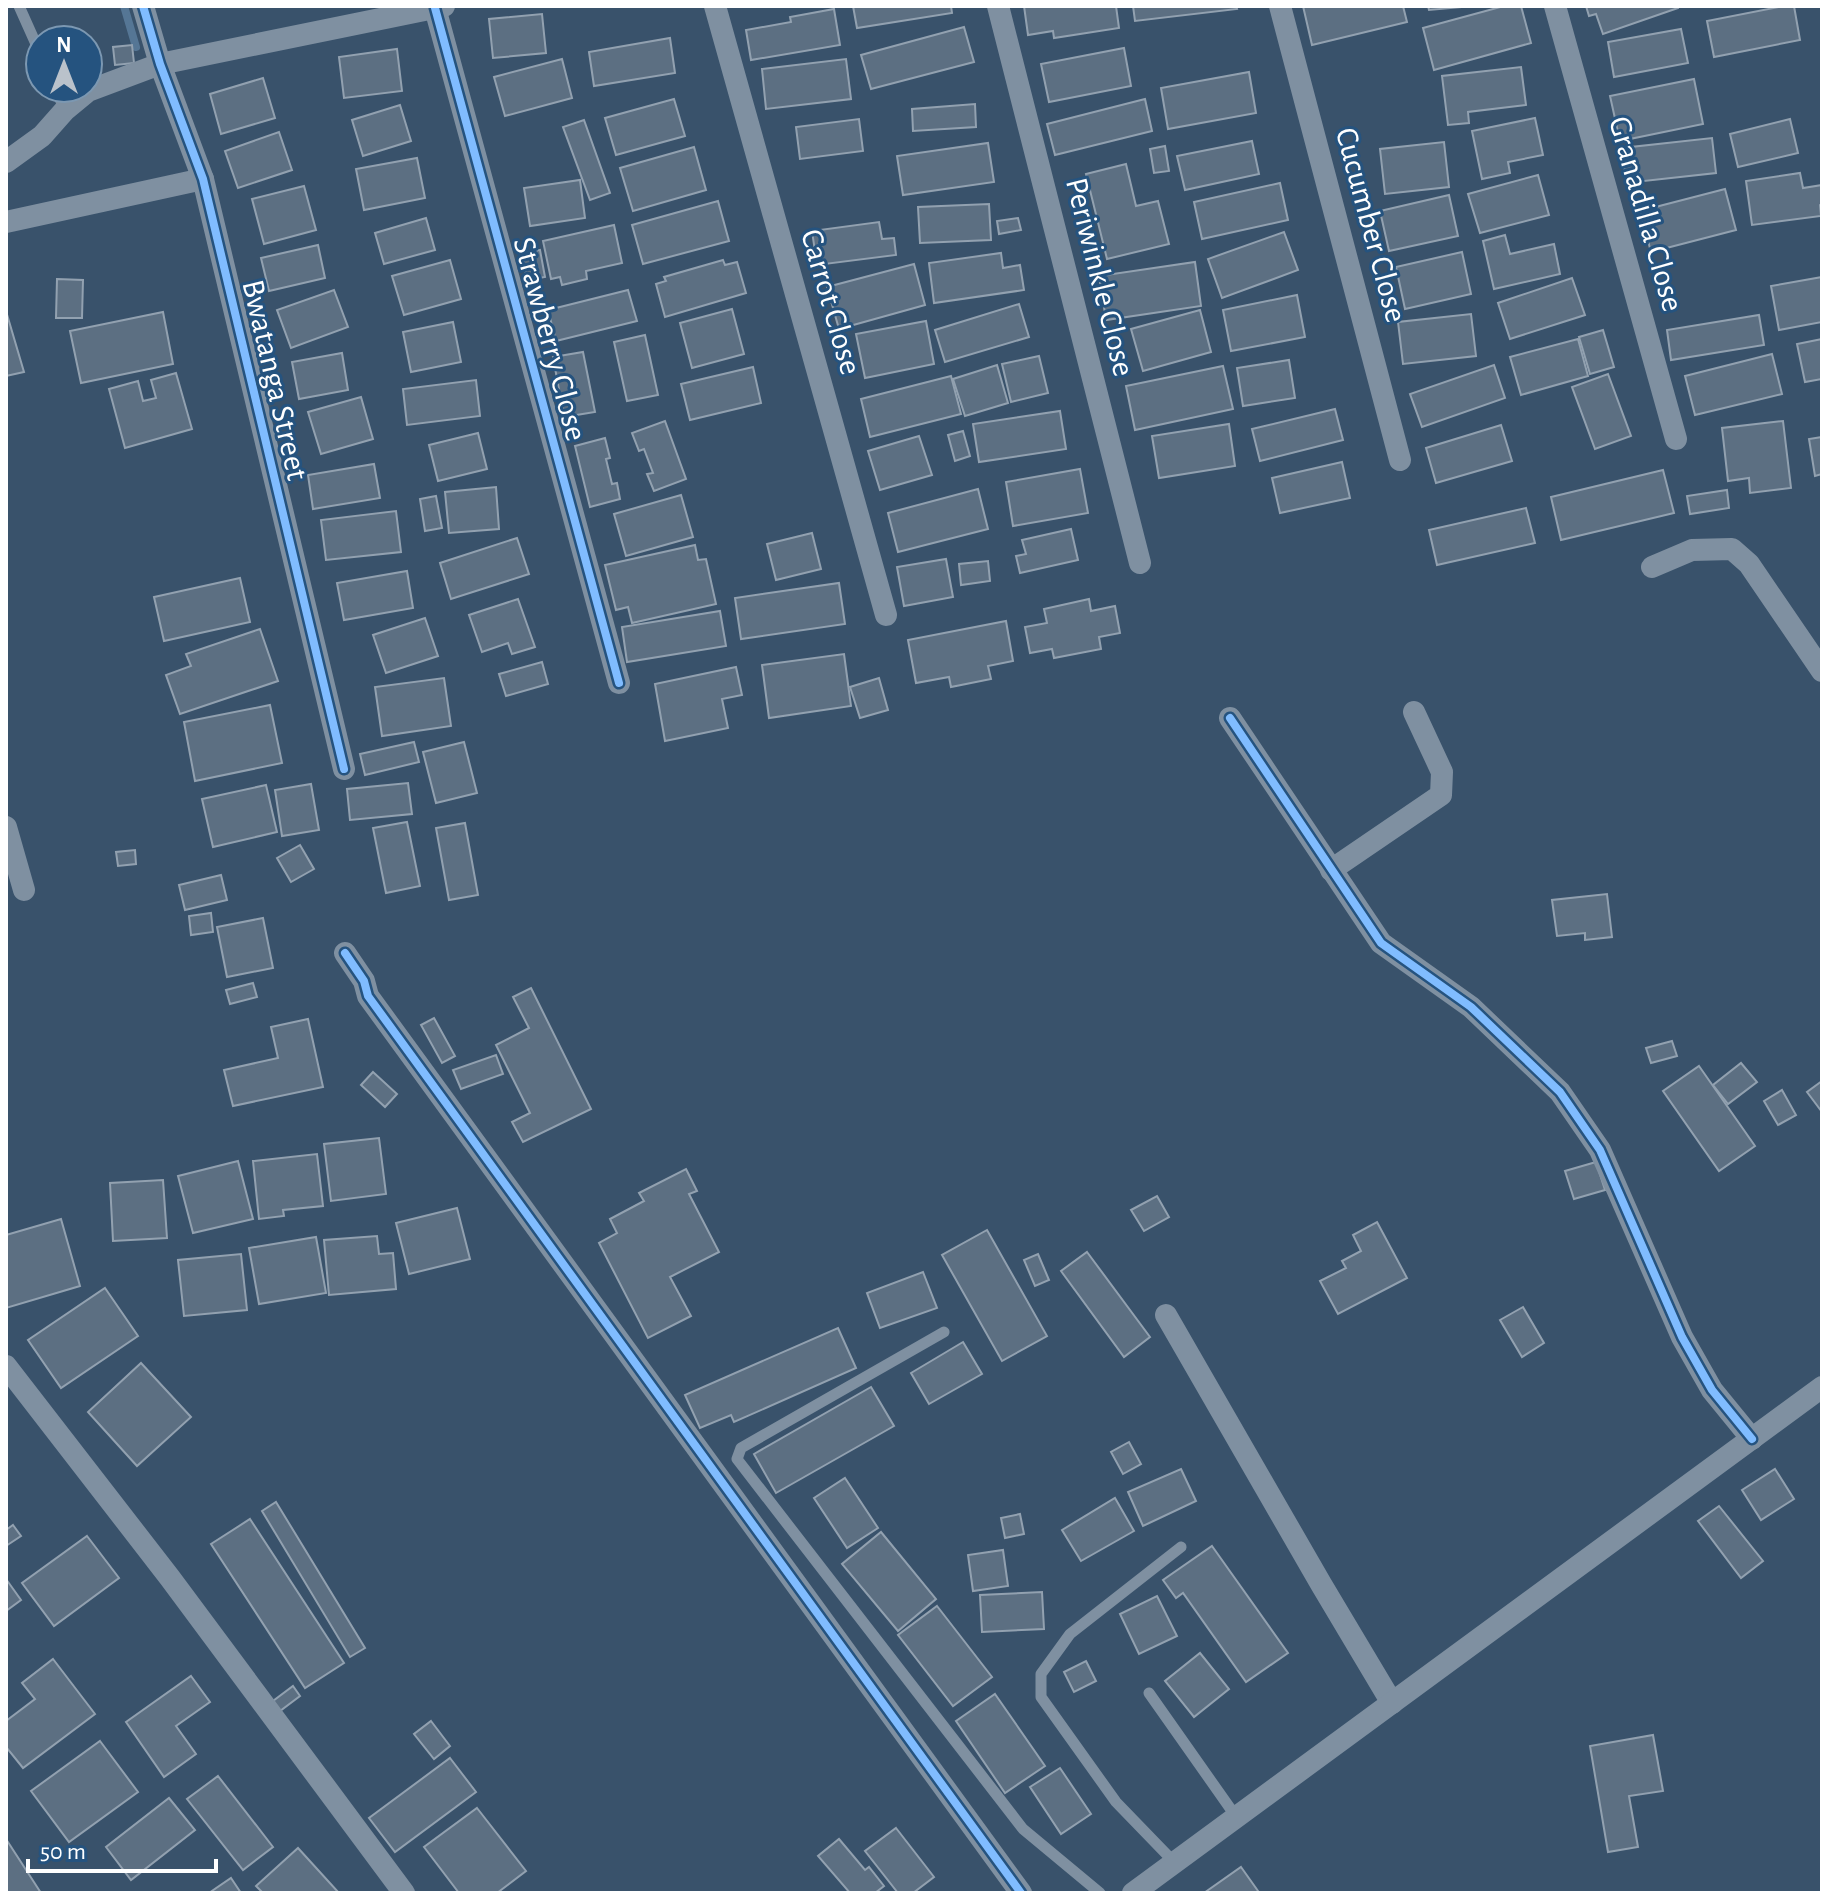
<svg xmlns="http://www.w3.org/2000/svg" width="1828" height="1899" viewBox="0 0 1828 1899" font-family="'Alegreya Sans',sans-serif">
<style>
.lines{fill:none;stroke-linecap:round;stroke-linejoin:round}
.stream{stroke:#557695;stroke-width:8}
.building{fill:#5c6f82;stroke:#92a1b0;stroke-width:2}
.service{stroke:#7f90a1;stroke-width:11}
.minor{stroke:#7f90a1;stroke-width:22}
.cycleway-casing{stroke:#25537f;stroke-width:13}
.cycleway{stroke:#80bcff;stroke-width:8}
.labels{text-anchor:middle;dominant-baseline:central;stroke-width:6;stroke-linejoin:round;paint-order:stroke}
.street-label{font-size:32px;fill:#fff;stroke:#25537f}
</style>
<rect width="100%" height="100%" fill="#39526b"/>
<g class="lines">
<path class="stream" d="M124 6 136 47"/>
</g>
<g class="building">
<path d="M853 6H951L952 13 857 28Z"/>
<path d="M1024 6H1116L1119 28 1054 38 1053 31 1028 35Z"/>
<path d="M1133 6H1236L1237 9 1135 21Z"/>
<path d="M1303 6H1403L1407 22 1312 45Z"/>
<path d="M1428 6H1473L1429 10Z"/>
<path d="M1504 6H1521L1531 43 1434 70 1423 28Z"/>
<path d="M1586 6H1678V8L1603 34 1596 14 1589 16Z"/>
<path d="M1784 6H1794L1800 40 1714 57 1707 21Z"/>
<path d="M834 9 840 45 751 60 746 30 791 22 790 17Z"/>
<path d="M542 14 546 53 493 58 489 19Z"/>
<path d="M964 27 974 62 871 89 861 55Z"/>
<path d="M1681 29 1688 63 1614 77 1608 42Z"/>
<path d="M670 38 675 73 594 86 589 52Z"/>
<path d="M132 45 134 63 115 65 113 47Z"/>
<path d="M1124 48 1131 86 1049 102 1041 64Z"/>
<path d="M397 49 402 91 344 98 339 57Z"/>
<path d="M562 59 572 98 505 116 494 77Z"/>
<path d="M846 59 851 99 766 109 762 69Z"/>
<path d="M1521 67 1526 105 1468 112 1469 123 1448 125 1442 76Z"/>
<path d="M1249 72 1256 113 1168 129 1161 88Z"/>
<path d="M263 78 275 118 221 134 210 94Z"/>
<path d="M1694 79 1703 124 1620 141 1610 96Z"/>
<path d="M674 99 685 136 616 155 605 118Z"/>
<path d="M1145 99 1152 131 1055 155 1047 124Z"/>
<path d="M975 104 976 127 913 131 912 109Z"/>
<path d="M400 105 411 141 363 156 352 120Z"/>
<path d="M1535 118 1543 155 1508 162 1510 173 1482 179 1472 131Z"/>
<path d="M859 119 863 151 800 159 796 127Z"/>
<path d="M1790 119 1798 153 1738 167 1730 134Z"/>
<path d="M584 120 610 193 590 200 563 127Z"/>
<path d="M279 132 292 170 238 188 225 151Z"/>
<path d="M1712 138 1716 173 1626 183 1622 148Z"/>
<path d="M1252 141 1259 174 1185 190 1177 156Z"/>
<path d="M1444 142 1449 187 1385 194 1380 149Z"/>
<path d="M988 143 994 182 903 195 897 156Z"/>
<path d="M1165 146 1169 171 1154 173 1150 149Z"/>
<path d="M694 147 706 190 633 211 620 168Z"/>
<path d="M417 158 425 198 364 210 356 169Z"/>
<path d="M1126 164 1136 206 1158 201 1169 244 1107 259 1086 174Z"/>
<path d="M1800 173 1803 188 1822 185V204L1820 205 1821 216 1752 225 1746 181Z"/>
<path d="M1538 175 1549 215 1480 233 1468 194Z"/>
<path d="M580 180 585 218 530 226 524 188Z"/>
<path d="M1280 183 1288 220 1202 239 1194 202Z"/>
<path d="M304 186 316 230 264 244 252 199Z"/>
<path d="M1725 189 1736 230 1651 252 1640 211Z"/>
<path d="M1449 195 1458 236 1389 251 1380 211Z"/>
<path d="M718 201 729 241 643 264 632 225Z"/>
<path d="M989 204 991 240 920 243 918 207Z"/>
<path d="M426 218 435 250 384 264 375 233Z"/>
<path d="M1018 218 1021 230 999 234 997 221Z"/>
<path d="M879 222 882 239 894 238 896 255 817 265 812 231Z"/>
<path d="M614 225 622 263 586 271 587 279 562 285 560 277 551 279 543 241Z"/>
<path d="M1284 232 1298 270 1222 298 1208 259Z"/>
<path d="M1505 235 1510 254 1554 244 1560 274 1494 289 1483 241Z"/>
<path d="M318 245 325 278 269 291 261 258Z"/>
<path d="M540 250 545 277 527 280 522 253Z"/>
<path d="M1462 252 1471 294 1405 309 1396 267Z"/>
<path d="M1001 253 1003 268 1020 265 1024 290 934 303 929 263Z"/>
<path d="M450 260 461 299 404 315 392 276Z"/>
<path d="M723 260 725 265 737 262 746 293 665 317 656 284 666 281 664 277Z"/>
<path d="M1195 262 1201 306 1106 320 1099 276Z"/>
<path d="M914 264 925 305 839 329 827 287Z"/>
<path d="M1822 277V322L1779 330 1771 286Z"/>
<path d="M1572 278 1585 315 1510 339 1498 303Z"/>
<path d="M57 279 83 280 82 318H56Z"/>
<path d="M334 290 348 327 291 348 277 310Z"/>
<path d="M628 290 637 321 556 341 548 310Z"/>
<path d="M1297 295 1305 337 1231 351 1223 310Z"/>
<path d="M1019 304 1029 337 945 362 935 330Z"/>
<path d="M732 309 744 354 692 368 680 323Z"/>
<path d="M1200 310 1211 352 1143 371 1131 329Z"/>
<path d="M6 311 24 372 6 376Z"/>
<path d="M163 312 173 364 81 383 70 331Z"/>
<path d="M1471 314 1476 356 1403 364 1398 322Z"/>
<path d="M1759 315 1764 345 1671 360 1667 330Z"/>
<path d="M926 321 934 364 865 378 856 334Z"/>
<path d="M453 322 461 362 411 372 403 332Z"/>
<path d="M1603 330 1614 367 1590 374 1579 337Z"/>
<path d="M645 335 658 395 627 401 614 342Z"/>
<path d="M1578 339 1588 376 1521 395 1510 357Z"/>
<path d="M1822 339V379L1805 382 1797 344Z"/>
<path d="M583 352 595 412 564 417 553 357Z"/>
<path d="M342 353 348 390 299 399 292 362Z"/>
<path d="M1772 354 1782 394 1695 415 1685 376Z"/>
<path d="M1039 356 1048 393 1011 402 1002 364Z"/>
<path d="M1289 360 1295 398 1243 406 1237 368Z"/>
<path d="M997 365 1008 403 965 416 953 379Z"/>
<path d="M1494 365 1505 398 1422 427 1410 394Z"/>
<path d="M1223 366 1233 409 1135 430 1126 386Z"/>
<path d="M753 367 761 403 690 420 681 384Z"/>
<path d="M176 373 192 429 125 448 109 389 138 381 143 401 156 398 151 380Z"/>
<path d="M1608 374 1631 436 1595 449 1572 387Z"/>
<path d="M951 376 961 414 870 437 861 399Z"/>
<path d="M476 380 480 416 407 425 403 389Z"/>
<path d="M361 397 373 439 321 454 308 412Z"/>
<path d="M1335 409 1343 440 1260 461 1252 429Z"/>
<path d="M1060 411 1066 449 979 462 973 424Z"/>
<path d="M665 421 686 479 654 491 647 474 653 473 644 449 639 451 632 433Z"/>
<path d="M1783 421 1791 488 1750 493 1749 478 1728 481 1722 428Z"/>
<path d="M1229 424 1235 466 1159 478 1152 436Z"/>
<path d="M1501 425 1512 461 1436 483 1426 448Z"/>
<path d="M963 431 970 456 955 461 948 435Z"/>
<path d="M478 433 487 469 438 481 429 445Z"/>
<path d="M919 436 932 475 880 490 868 451Z"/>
<path d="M1822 437V474L1815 476 1809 439Z"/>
<path d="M605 438 610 458 606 459 612 484 617 483 620 499 590 507 575 446Z"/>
<path d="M1342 462 1350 498 1280 513 1272 478Z"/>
<path d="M374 464 380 498 313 509 308 475Z"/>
<path d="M1080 469 1088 513 1013 526 1006 482Z"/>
<path d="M1663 470 1674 513 1561 540 1551 497Z"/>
<path d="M496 487 499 529 449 533 445 492Z"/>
<path d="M978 489 988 529 898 552 888 513Z"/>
<path d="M1727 490 1729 508 1690 514 1687 496Z"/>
<path d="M681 495 693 537 626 556 614 514Z"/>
<path d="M436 496 442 528 425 531 420 499Z"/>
<path d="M1526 508 1535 543 1437 565 1429 530Z"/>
<path d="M396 511 401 552 326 560 321 520Z"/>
<path d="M1071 529 1078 560 1020 573 1016 556 1026 554 1022 540Z"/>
<path d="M812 533 821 569 776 580 767 544Z"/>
<path d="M517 538 529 574 451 599 440 563Z"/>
<path d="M695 545 698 560 706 559 716 604 632 623 628 607 616 610 605 565Z"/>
<path d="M946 559 953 597 904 606 897 567Z"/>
<path d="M988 561 990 581 961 585 959 564Z"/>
<path d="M407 571 413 608 344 620 337 583Z"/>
<path d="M240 578 250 622 164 641 154 597Z"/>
<path d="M839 583 845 624 741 639 735 598Z"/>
<path d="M518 599 535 647 512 654 508 643 482 652 469 615Z"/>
<path d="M1089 599 1091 611 1115 606 1120 633 1099 637 1101 649 1054 658 1052 649 1030 653 1025 627 1047 623 1044 609Z"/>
<path d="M720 611 726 646 627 662 622 627Z"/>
<path d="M425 618 438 656 386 673 373 635Z"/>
<path d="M1006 621 1013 661 988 666 991 679 951 687 949 677 916 683 908 640Z"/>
<path d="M260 629 278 681 180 714 166 675 191 666 186 654Z"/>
<path d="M844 654 851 706 769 718 762 665Z"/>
<path d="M542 662 548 684 506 696 499 674Z"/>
<path d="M736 667 742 695 722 699 728 728 665 741 655 684Z"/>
<path d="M444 678 451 726 382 736 375 687Z"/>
<path d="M879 678 888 710 860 718 850 687Z"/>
<path d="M270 705 282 763 195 781 184 722Z"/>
<path d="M414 742 419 762 365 775 360 754Z"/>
<path d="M464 742 477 793 436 803 423 752Z"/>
<path d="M408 783 412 814 350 820 347 789Z"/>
<path d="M311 784 319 830 282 836 275 790Z"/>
<path d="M266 785 277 832 213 847 202 799Z"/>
<path d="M407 822 420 886 386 893 373 828Z"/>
<path d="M465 823 478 895 449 900 436 828Z"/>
<path d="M300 845 314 869 291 882 277 858Z"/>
<path d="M135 850 136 864 118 866 116 852Z"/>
<path d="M221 875 227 900 185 910 179 885Z"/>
<path d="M1607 894 1612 937 1585 940V933L1557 936 1552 900Z"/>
<path d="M211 913 213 932 191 935 189 916Z"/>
<path d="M263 918 273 968 227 977 217 927Z"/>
<path d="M253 983 257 997 230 1004 226 990Z"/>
<path d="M531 988 591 1109 523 1142 512 1122 530 1113 496 1045 529 1028 513 997Z"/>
<path d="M434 1018 455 1056 442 1063 421 1025Z"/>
<path d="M308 1019 323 1087 233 1106 224 1070 278 1058 271 1027Z"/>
<path d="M1672 1041 1677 1056 1651 1063 1646 1048Z"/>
<path d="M496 1055 503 1074 461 1089 453 1070Z"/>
<path d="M1741 1063 1757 1082 1728 1104 1713 1085Z"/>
<path d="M1699 1066 1755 1146 1719 1171 1663 1091Z"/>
<path d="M373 1072 397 1094 385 1107 361 1085Z"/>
<path d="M1822 1081V1112L1807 1092Z"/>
<path d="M1782 1090 1796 1115 1778 1125 1764 1101Z"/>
<path d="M379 1138 386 1194 331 1201 324 1144Z"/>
<path d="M317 1154 323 1206 283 1210 284 1216 259 1219 253 1161Z"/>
<path d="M238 1161 253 1219 193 1233 178 1176Z"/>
<path d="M1596 1162 1605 1190 1574 1199 1565 1171Z"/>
<path d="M686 1169 697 1191 689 1194 719 1252 670 1277 691 1316 648 1338 599 1243 617 1233 610 1219 644 1201 639 1193Z"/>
<path d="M163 1180 167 1238 113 1241 110 1183Z"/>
<path d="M1157 1196 1169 1217 1144 1231 1131 1210Z"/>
<path d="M457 1208 470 1259 409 1274 396 1223Z"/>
<path d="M61 1219 80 1286 6 1308V1235Z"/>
<path d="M1377 1222 1407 1278 1338 1314 1320 1281 1346 1268 1342 1261 1361 1251 1353 1235Z"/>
<path d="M987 1230 1047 1336 1002 1361 942 1255Z"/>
<path d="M377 1236 379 1254 393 1253 396 1289 329 1295 324 1240Z"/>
<path d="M316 1237 326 1293 259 1304 249 1248Z"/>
<path d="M1087 1252 1150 1337 1124 1357 1061 1271Z"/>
<path d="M241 1254 247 1310 184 1316 178 1260Z"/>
<path d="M1038 1254 1049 1280 1035 1286 1024 1260Z"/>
<path d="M923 1272 937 1308 880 1328 867 1293Z"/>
<path d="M105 1288 138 1336 61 1388 28 1340Z"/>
<path d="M1523 1307 1544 1343 1522 1357 1500 1320Z"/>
<path d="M838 1328 856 1368 734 1422 731 1415 700 1428 685 1395Z"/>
<path d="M963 1342 982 1374 929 1404 911 1373Z"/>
<path d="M141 1363 191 1417 137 1466 88 1412Z"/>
<path d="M871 1387 894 1426 776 1493 754 1454Z"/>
<path d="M1129 1442 1141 1464 1123 1474 1111 1452Z"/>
<path d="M1181 1469 1196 1501 1143 1526 1128 1492Z"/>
<path d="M1775 1469 1794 1499 1761 1520 1742 1490Z"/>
<path d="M845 1478 878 1528 847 1548 814 1498Z"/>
<path d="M1115 1498 1134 1531 1081 1561 1062 1530Z"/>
<path d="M276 1502 365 1648 350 1657 262 1511Z"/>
<path d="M1719 1506 1763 1561 1741 1578 1698 1521Z"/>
<path d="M1020 1514 1024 1534 1005 1538 1001 1518Z"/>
<path d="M250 1519 344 1663 305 1688 211 1544Z"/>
<path d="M13 1525 21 1536 6 1546V1530Z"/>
<path d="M881 1532 936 1599 898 1631 842 1564Z"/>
<path d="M87 1536 119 1578 54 1626 22 1583Z"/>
<path d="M1212 1546 1288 1653 1246 1682 1183 1593 1176 1598 1163 1580Z"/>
<path d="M1003 1550 1008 1586 973 1591 968 1555Z"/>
<path d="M6 1579 21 1600 6 1611Z"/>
<path d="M1042 1592 1044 1629 982 1632 980 1595Z"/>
<path d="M1157 1596 1177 1636 1139 1654 1120 1614Z"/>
<path d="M937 1606 992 1677 953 1706 898 1635Z"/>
<path d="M1200 1653 1229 1689 1194 1717 1165 1681Z"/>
<path d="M53 1659 95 1714 23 1768 6 1747V1721L35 1699 22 1683Z"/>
<path d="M1086 1661 1096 1681 1074 1692 1064 1672Z"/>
<path d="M191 1676 210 1702 176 1726 196 1754 164 1777 126 1722Z"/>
<path d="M293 1686 300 1696 280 1711 273 1701Z"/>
<path d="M995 1694 1045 1766 1005 1793 956 1721Z"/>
<path d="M431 1721 450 1746 434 1759 414 1734Z"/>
<path d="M1653 1735 1663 1791 1629 1796 1638 1847 1608 1852 1590 1746Z"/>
<path d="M100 1741 138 1792 69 1842 31 1791Z"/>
<path d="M450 1758 476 1792 395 1852 369 1818Z"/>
<path d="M1060 1768 1091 1814 1061 1834 1030 1787Z"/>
<path d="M218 1776 273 1847 243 1870 187 1799Z"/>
<path d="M169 1798 195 1830 131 1880 106 1847Z"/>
<path d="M477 1808 526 1871 497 1893H459L424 1847Z"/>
<path d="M896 1828 934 1877 913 1893H898L865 1851Z"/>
<path d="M6 1839 41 1893H6Z"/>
<path d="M839 1839 865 1870 869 1867 884 1886 875 1893H850L818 1856Z"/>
<path d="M298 1848 339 1893H263L256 1886Z"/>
<path d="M1241 1867 1258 1891 1255 1893H1204Z"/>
<path d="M231 1878 241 1893H209Z"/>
</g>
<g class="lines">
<g class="service">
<path d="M19 6 40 53"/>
<path d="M55 88 65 110"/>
<path d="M944 1332 741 1448 737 1459 1023 1829 1100 1893"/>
<path d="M1149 1693 1237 1818"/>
<path d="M1175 1863 1116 1802 1041 1697V1674L1070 1634 1181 1547"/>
</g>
<g class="minor">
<path d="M143 6 160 64 203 179 344 769"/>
<path d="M715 6 886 615"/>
<path d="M998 6 1140 563"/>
<path d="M1280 6 1400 460"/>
<path d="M1555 6 1676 439"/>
<path d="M435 8 619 683"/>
<path d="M6 162 42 136 65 110 88 91 160 64 444 6"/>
<path d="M6 222 203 179"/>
<path d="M1652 567 1692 550 1732 549 1749 564 1822 671"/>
<path d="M1230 718 1381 943 1471 1007 1560 1092 1600 1150 1682 1337 1712 1390 1752 1439"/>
<path d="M6 827 24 890"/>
<path d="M1331 870 1441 795 1442 772 1414 712"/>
<path d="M345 953 364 981 368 996 1021 1893"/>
<path d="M1166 1315 1321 1584 1392 1703"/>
<path d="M6 1366 170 1578 404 1893"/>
<path d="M1133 1893 1822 1387"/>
</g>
<defs>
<g id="cycleway">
<path d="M143 6 160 64 203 179 344 769"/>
<path d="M435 8 619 683"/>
<path d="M1230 718 1381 943 1471 1007 1560 1092 1600 1150 1682 1337 1712 1390 1752 1439"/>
<path d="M345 953 364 981 368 996 1021 1893"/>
</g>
</defs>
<use href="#cycleway" class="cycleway-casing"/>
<use href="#cycleway" class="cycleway"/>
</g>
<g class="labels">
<g class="street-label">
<text transform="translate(1646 214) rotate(74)">Granadilla Close</text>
<text transform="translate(1371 225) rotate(75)">Cucumber Close</text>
<text transform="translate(1100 277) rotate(76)">Periwinkle Close</text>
<text transform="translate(831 302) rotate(74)">Carrot Close</text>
<text transform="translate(550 339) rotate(75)">Strawberry Close</text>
<text transform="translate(275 380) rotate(77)">Bwatanga Street</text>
</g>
</g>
<rect width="1828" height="1899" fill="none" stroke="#ffffff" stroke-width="16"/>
<g transform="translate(64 64)"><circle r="38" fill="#25537f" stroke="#7c98b2" stroke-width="2"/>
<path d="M0-6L14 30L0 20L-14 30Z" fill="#bac2cb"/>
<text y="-12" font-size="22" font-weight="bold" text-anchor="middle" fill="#ffffff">N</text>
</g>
<path d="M28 1859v12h188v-12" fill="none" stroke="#ffffff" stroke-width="4"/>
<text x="40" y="1859" font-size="24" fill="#ffffff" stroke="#25537f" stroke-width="6" paint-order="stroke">50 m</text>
</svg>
